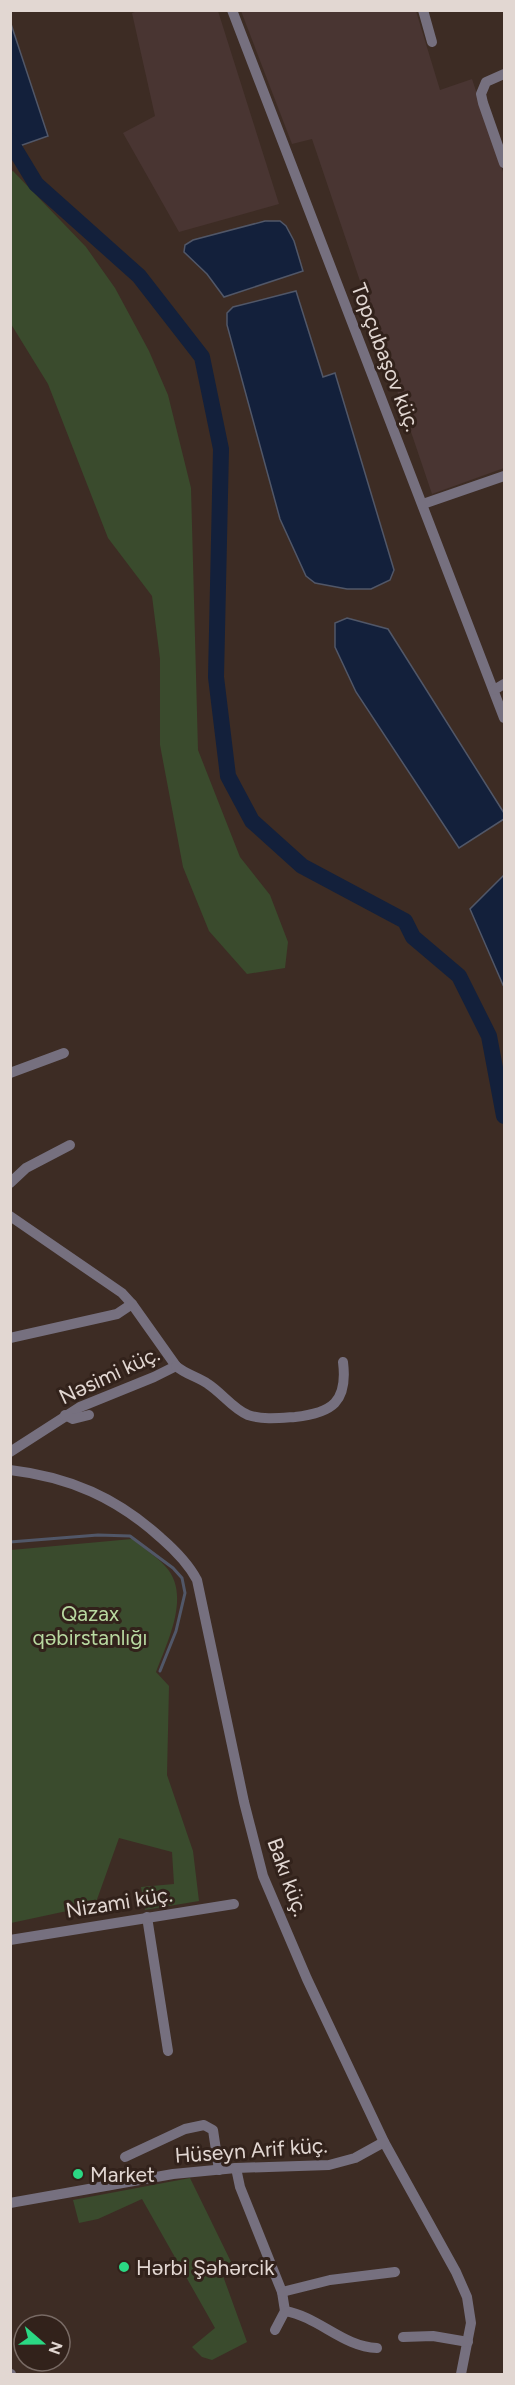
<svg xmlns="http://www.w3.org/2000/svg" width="515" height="2385" viewBox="0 0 515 2385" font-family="Figtree,sans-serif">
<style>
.industrial{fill:#493532}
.green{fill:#3a4b2d}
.water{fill:#13203b;stroke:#515768;stroke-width:1.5}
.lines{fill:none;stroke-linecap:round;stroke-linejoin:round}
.stream{stroke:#515768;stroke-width:3}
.river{stroke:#13203b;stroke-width:16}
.minor{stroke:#76707f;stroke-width:10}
.poi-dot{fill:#2bd884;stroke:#32221b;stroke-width:2}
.labels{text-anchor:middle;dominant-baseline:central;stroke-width:6;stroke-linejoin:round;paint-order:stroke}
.street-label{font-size:21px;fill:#e2d7d2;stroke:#32221b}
.park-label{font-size:21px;fill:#b8d9a0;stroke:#32221b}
.poi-label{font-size:21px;fill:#e2d7d2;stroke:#32221b;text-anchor:start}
</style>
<rect width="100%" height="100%" fill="#3d2c24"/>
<g class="industrial">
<path d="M141 10 218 11 279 204 179 232 123 133 155 116 132 13Z"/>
<path d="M241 11H416L440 90 472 79 504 175V468L432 494 312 139 292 144Z"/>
</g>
<g class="green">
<path d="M13 171 86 247 115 288 149 351 168 395 191 488 198 750 240 857 270 895 288 942 285 968 247 974 209 931 183 867 160 745V659L152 596 108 538 48 384 11 324 10 172Z"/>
<path d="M132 1539C143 1548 156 1556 165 1566 192 1594 167 1642 156 1672L169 1686 167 1775 193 1851 199 1901 145 1910 141 1887 174 1884 172 1852 119 1838 95 1905 11 1923V1550Z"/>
<path d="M190 2178 235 2270 223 2276 247 2342 212 2360 202 2357 192 2347 215 2328 142 2199 98 2219 79 2223 73 2200Z"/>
</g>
<g class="water">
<path d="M11 24 48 136 11 149H10Z"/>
<path d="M265 221H280L286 226 294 241 303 271 224 297 207 274 184 252 185 245 193 240Z"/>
<path d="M296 291 323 377 335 373 394 570 390 580 371 589H347L315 583 306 576 280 519 227 325V313L233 307Z"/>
<path d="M347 618 388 629 504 813V819L459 848 356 692 335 647V623Z"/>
<path d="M504 875V984L503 985 470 909Z"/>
</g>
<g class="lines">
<path class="stream" d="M10 1542 98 1535 130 1536 173 1568 182 1578 185 1593 176 1631 160 1671"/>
<path class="river" d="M10 141 36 184 139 276 202 357 221 449 216 677 228 776 252 821 302 866 405 921 413 937 459 976 489 1036 504 1116"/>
<g class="minor">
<path d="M232 10 504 718"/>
<path d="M423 10 432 42"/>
<path d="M504 74 486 82 481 94 483 103 504 163"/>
<path d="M423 504 504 476"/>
<path d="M494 690 504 684"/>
<path d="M10 1073 64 1053"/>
<path d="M10 1183 26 1168 70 1145"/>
<path d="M10 1216 122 1293 132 1304"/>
<path d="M10 1338 117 1314 132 1304 176 1366 154 1377 80 1407 10 1452"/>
<path d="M176 1366C185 1374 198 1377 208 1384 222 1393 233 1409 248 1415 263 1420 280 1418 295 1417 332 1413 348 1402 343 1362"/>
<path d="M65 1415 73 1419 89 1415"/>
<path d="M10 1470C70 1477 117 1498 161 1538 176 1551 188 1563 197 1580L244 1802 263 1876 307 1979 384 2142 456 2272 467 2297 471 2323 461 2374"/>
<path d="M147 1917 168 2051"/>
<path d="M10 1940 234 1904"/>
<path d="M125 2157 185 2129 204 2125 213 2130 219 2170"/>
<path d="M236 2168 240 2187 282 2292 285 2311 275 2330"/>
<path d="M10 2203 173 2174 236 2168 329 2165 355 2158 384 2142"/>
<path d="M282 2292 330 2280 395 2272"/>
<path d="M285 2311C319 2317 343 2347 377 2348"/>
<path d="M403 2337 433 2336 468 2342"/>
<path d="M10 2374H11"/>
</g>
</g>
<g class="poi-dot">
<circle cx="78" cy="2174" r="6"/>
<circle cx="124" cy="2267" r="6"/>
</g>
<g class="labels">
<g class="street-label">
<text transform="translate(386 357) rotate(69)">Topçubaşov küç.</text>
<text transform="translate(109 1375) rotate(-25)">Nəsimi küç.</text>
<text transform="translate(288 1877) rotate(70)">Bakı küç.</text>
<text transform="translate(119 1902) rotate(-9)">Nizami küç.</text>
<text transform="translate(251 2150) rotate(-4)">Hüseyn Arif küç.</text>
</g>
<g class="park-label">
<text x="90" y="1613">Qazax<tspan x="90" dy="24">qəbirstanlığı</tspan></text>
</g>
<g class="poi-label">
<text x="90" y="2174">Market</text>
<text x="136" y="2267">Hərbi Şəhərcik</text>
</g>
</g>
<rect width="515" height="2385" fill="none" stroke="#e2d7d2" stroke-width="24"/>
<g transform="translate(42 2343) rotate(110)"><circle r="28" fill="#32221b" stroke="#786a64" stroke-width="1.5"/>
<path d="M0-4.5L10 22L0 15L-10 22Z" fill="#2bd884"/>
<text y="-9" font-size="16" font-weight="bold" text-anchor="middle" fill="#e2d7d2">N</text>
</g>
</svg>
